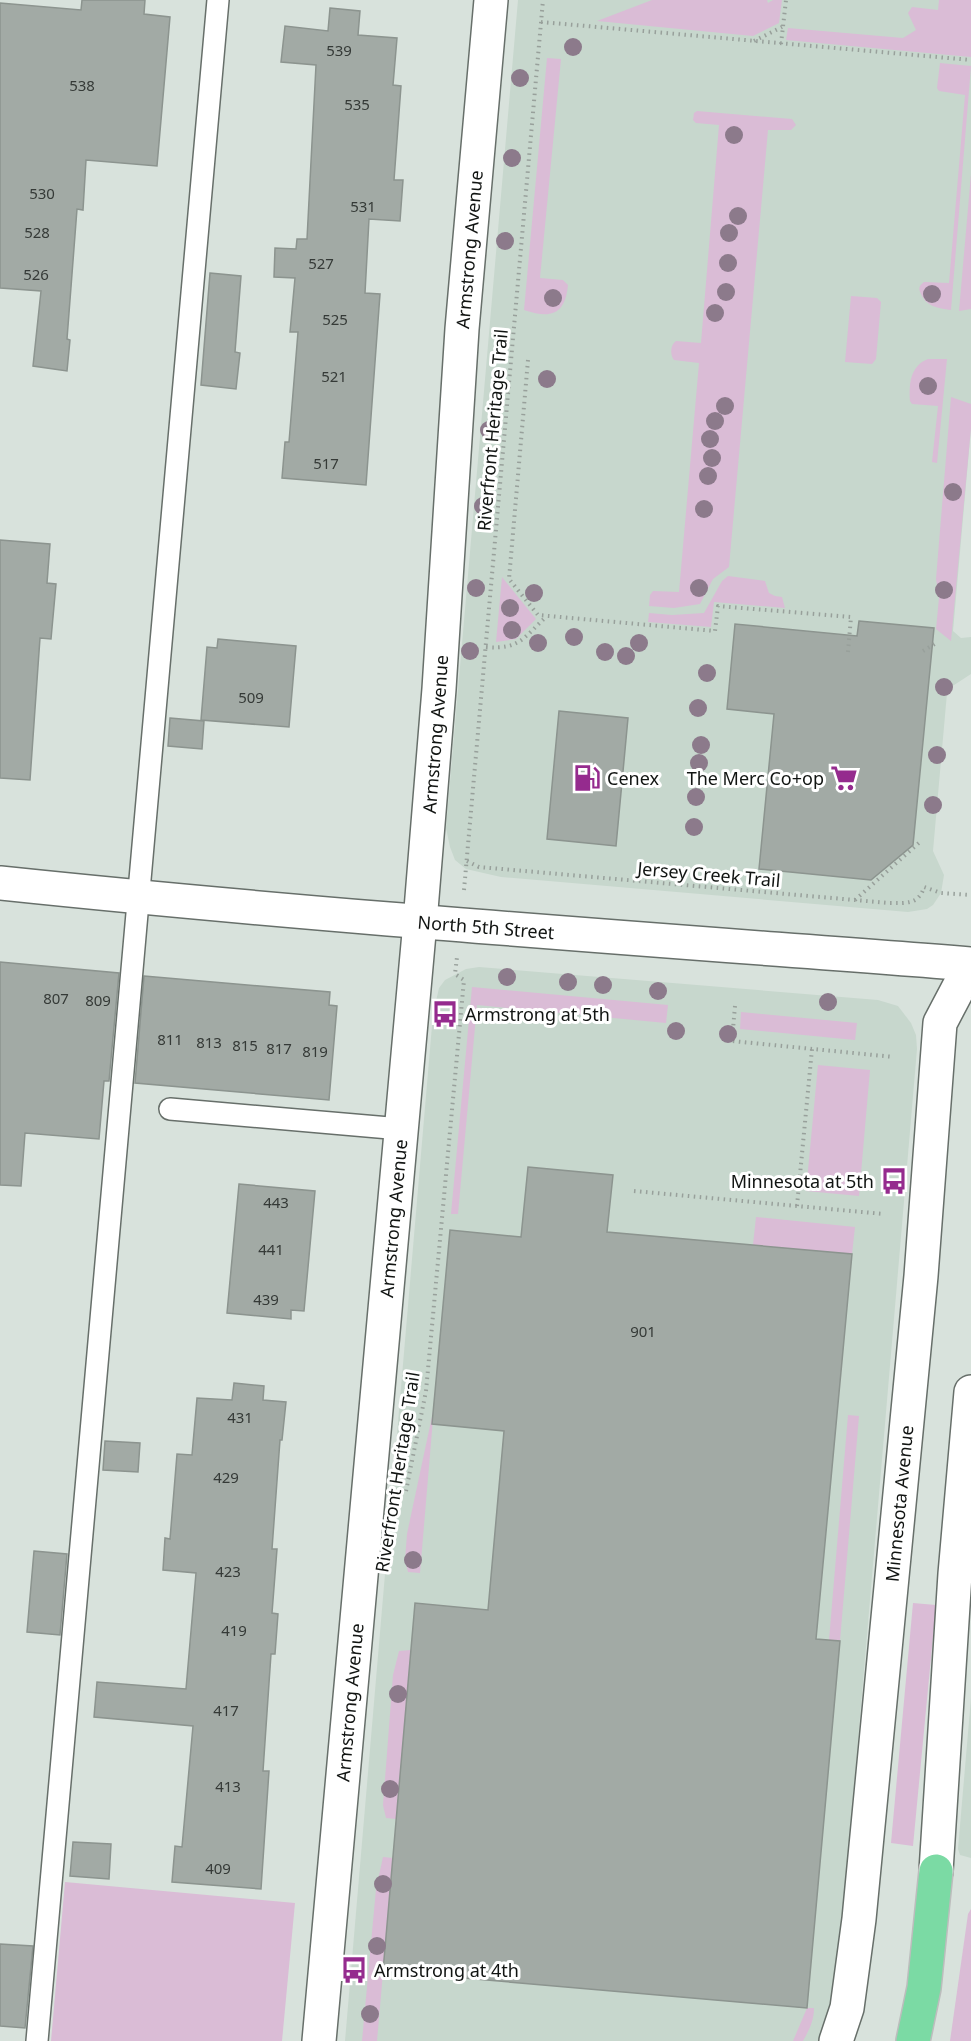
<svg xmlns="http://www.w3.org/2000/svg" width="971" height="2041" viewBox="0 0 971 2041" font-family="'Noto Sans',sans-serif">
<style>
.built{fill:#c7d7cd}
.green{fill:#dabcd6}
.building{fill:#a2aaa5;stroke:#8c948f;stroke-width:1.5}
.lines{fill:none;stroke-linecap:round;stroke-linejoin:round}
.lane-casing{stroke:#676f6a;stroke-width:24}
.street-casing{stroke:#676f6a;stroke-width:36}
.secondary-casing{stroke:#676f6a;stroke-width:36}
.highway-casing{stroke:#bcbdbd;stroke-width:36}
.path{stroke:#98a09b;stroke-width:4;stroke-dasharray:1.5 4.5;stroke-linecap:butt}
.lane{stroke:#fff;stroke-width:21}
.street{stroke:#fff;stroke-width:33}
.secondary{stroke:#fff;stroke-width:33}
.highway{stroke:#7bdaa4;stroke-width:33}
.tree{fill:#8c7a8b}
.labels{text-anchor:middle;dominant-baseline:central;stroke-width:6;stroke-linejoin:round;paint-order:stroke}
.number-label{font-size:15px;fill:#353a37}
.street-label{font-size:18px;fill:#111412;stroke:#fff}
.poi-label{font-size:18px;fill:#111412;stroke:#fff;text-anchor:start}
</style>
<rect width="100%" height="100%" fill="#d8e2dc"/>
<g class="built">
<path d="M518 0H971V428L953 631 961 638 971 637V674L951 687 947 693 933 851 944 875 941 893 933 905 927 909 908 912 501 877 466 869 455 860 450 847 446 828Z"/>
<path d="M479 967 878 1000 898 1006 911 1023 916 1035 917 1049 838 1975 830 2009 818 2041H345L433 1014 439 988 445 980 466 969Z"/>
<path d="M971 1698V1858L960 1855 958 1849Z"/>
</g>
<g class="green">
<path d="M652 0H767L768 3 773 0H782L779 23 753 36 597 21Z"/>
<path d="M939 0H971V57L786 40 788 28 903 38 916 30 908 13 912 7 938 10Z"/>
<path d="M547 58 561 59 540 278 563 280 568 285C565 315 551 319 524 310Z"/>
<path d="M940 63 971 66 951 310C938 308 927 307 921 294 918 288 919 286 924 282L949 283 965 95 939 91 937 88Z"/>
<path d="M697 111 792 119 796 125 791 130H768L729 567 713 579 700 604 674 608 649 606 650 595 653 591 679 592 699 363 674 360C670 355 670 345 676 341L701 343 719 125 696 123 693 120 694 113Z"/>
<path d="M971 174V309L959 311Z"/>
<path d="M851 296 877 298 881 302 876 359 872 364 845 362Z"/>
<path d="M928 359H947L937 463 932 462 938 406 912 404 910 401C909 384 910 366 928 359Z"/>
<path d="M951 397 971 404V428L951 641 936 629 939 598 936 579Z"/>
<path d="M728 576 765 581 769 593 775 596 782 597 785 608 714 602 711 627 648 622 649 613 672 615 704 613 722 581Z"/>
<path d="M502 577 536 619 516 639 496 642Z"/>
<path d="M472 987 668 1005 666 1023 477 1005 458 1214H451Z"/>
<path d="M741 1012 857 1023 855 1040 740 1029Z"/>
<path d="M818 1065 870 1070 859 1196 806 1191Z"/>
<path d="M756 1217 855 1227 852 1254 753 1245Z"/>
<path d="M434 1407 420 1573 408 1572 405 1560 407 1534Z"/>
<path d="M848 1415 859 1416 840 1641 829 1640Z"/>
<path d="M913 1603 936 1605 913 1846 891 1843Z"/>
<path d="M411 1650 396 1819 386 1818 383 1805 393 1675 399 1651Z"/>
<path d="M383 1857 393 1858 377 2041H362L376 1889Z"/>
<path d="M65 1882 295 1903 282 2041H51Z"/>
<path d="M971 1909V2041H950L968 1914Z"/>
<path d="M807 2008H814C814 2021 809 2030 803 2041H793Z"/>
</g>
<g class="building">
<path d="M82 0H145L144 14 170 17 157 166 86 160 83 210 77 209 67 339 70 340 67 371 33 366 41 291 0 288V3L81 10Z"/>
<path d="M330 8 360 11 358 35 397 38 393 85 401 86 394 180H403L400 221 369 219 365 293 380 294 366 485 282 478 285 442H289L298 332H290L295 278 274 277 275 248 296 249 297 239H307L316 65 281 62 285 26 328 31Z"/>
<path d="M210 273 241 276 235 352 240 353 236 389 201 385Z"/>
<path d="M0 540 50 544 47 583 56 584 51 639 40 638 30 780 0 778Z"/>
<path d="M859 621 934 628 913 845 871 880 759 869 774 714 727 709 735 624 857 636Z"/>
<path d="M218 639 296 646 289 727 201 720 207 647 217 648Z"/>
<path d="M559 711 628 718 616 846 547 839Z"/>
<path d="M170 718 204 721 202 749 168 746Z"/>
<path d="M0 962 119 973 109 1081H104L99 1139 25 1133 21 1186 0 1185Z"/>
<path d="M144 976 330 992 329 1005 337 1006 329 1100 135 1083Z"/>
<path d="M528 1167 613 1175 607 1232 852 1254 816 1639 840 1641 807 2008 383 1971 415 1603 488 1610 504 1431 432 1424 450 1230 521 1237Z"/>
<path d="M239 1184 315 1191 304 1311 291 1310V1319L227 1313Z"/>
<path d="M234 1383 264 1386 263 1400 286 1402 282 1440H280L272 1549H277L272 1613 278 1614 275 1654H271L263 1771H269L261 1889 172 1882 175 1846 182 1847 193 1726 94 1717 97 1682 186 1689 196 1573 163 1570 165 1538 170 1539 177 1454 192 1455 197 1398 232 1400Z"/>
<path d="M105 1441 140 1443 138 1472 103 1470Z"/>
<path d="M34 1551 67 1554 60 1635 27 1632Z"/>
<path d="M73 1842 111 1844 109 1879 70 1876Z"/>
<path d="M0 1944 33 1946 25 2028 0 2026Z"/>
</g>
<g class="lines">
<defs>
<g id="lane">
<path d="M170 1109 401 1129"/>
<path d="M37 2041 218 0"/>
</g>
<g id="street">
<path id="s1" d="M319 2041 420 922 439 689 462 329 491 0"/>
</g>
<g id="secondary">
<path id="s2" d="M0 883C323 917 647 939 971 964"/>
<path d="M936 1871 955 1574 971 1392"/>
<path id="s3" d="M836 2041 847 2008 859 1919 921 1276 940 1023 960 985 971 976"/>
</g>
<path id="highway" d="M913 2041 924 1988 936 1871"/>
</defs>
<use href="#lane" class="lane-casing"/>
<use href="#street" class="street-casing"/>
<use href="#secondary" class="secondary-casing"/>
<use href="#highway" class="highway-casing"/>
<g class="path">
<path d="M541 22 971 60"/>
<path d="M754 41 782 27"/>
<path d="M781 44 786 0"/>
<path d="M528 360 509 579 538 615 715 631 718 606 851 617 848 652"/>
<path d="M486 647C520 650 524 637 547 616"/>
<path d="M923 651 936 643"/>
<path d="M467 861 479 867 889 903C905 903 919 905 924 887L941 893 971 895"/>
<path d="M464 890 543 0"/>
<path d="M855 900 921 841"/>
<path d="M735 1006 732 1041 894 1057"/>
<path d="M634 1191 884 1214"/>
<path d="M797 1206 812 1049"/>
<path d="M406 1491 426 1391 464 980 455 974 457 957"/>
</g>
<use href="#lane" class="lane"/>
<use href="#street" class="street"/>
<use href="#secondary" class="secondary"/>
<use href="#highway" class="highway"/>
</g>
<g class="tree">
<circle cx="573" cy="47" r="9"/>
<circle cx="520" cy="78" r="9"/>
<circle cx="734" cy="135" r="9"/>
<circle cx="512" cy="158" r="9"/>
<circle cx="738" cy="216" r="9"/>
<circle cx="729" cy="233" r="9"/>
<circle cx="505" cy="241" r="9"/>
<circle cx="728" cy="263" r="9"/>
<circle cx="726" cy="292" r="9"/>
<circle cx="932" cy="294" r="9"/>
<circle cx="553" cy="298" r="9"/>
<circle cx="715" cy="313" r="9"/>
<circle cx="547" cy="379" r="9"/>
<circle cx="928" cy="386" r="9"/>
<circle cx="725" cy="406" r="9"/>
<circle cx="715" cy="421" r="9"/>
<circle cx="489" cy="430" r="9"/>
<circle cx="710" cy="439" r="9"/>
<circle cx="712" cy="458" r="9"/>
<circle cx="708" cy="476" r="9"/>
<circle cx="953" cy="492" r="9"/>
<circle cx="483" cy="506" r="9"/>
<circle cx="704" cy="509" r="9"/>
<circle cx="476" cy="588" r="9"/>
<circle cx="699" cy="588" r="9"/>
<circle cx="944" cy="590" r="9"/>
<circle cx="534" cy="593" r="9"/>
<circle cx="510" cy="608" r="9"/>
<circle cx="512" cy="630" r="9"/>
<circle cx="574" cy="637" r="9"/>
<circle cx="538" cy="643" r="9"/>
<circle cx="639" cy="643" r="9"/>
<circle cx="470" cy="651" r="9"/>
<circle cx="605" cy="652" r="9"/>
<circle cx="626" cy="656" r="9"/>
<circle cx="707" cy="673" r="9"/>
<circle cx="944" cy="687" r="9"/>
<circle cx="698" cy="708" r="9"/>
<circle cx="701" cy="745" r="9"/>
<circle cx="937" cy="755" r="9"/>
<circle cx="699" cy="763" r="9"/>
<circle cx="696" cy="797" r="9"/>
<circle cx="933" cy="805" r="9"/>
<circle cx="694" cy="827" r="9"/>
<circle cx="507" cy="977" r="9"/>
<circle cx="568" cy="982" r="9"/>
<circle cx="603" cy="985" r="9"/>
<circle cx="658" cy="991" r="9"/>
<circle cx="828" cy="1002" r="9"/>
<circle cx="676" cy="1031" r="9"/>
<circle cx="728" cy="1034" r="9"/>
<circle cx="413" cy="1560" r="9"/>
<circle cx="398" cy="1694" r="9"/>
<circle cx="390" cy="1789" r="9"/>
<circle cx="383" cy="1884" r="9"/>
<circle cx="377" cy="1946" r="9"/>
<circle cx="370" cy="2014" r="9"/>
</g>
<defs>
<symbol id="fuel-bare" viewBox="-9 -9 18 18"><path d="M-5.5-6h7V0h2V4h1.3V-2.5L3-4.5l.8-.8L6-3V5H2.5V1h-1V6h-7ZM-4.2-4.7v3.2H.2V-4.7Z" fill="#952b8e" stroke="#fff" stroke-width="2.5" paint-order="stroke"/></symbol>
<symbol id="supermarket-bare" viewBox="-9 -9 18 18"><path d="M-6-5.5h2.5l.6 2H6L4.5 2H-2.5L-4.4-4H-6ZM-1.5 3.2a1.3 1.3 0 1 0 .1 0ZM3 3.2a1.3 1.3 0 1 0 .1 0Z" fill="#952b8e" stroke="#fff" stroke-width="2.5" paint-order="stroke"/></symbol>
<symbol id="bus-bare" viewBox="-9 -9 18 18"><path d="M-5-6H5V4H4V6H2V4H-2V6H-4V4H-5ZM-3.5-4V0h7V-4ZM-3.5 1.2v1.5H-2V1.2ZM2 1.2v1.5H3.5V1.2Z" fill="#952b8e" stroke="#fff" stroke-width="2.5" paint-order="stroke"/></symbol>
</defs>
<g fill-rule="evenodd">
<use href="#fuel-bare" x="568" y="759" width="38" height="38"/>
<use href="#supermarket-bare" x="825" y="759" width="38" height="38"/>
<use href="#bus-bare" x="426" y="995" width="38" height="38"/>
<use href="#bus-bare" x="875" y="1162" width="38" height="38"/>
<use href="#bus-bare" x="335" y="1951" width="38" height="38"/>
</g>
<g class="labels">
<g class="number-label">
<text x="339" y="50">539</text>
<text x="82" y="85">538</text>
<text x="357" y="104">535</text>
<text x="42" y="193">530</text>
<text x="363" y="206">531</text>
<text x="37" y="232">528</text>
<text x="321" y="263">527</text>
<text x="36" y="274">526</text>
<text x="335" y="319">525</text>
<text x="334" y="376">521</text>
<text x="326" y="463">517</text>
<text x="251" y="697">509</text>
<text x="56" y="998">807</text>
<text x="98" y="1000">809</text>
<text x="170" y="1039">811</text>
<text x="209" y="1042">813</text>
<text x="245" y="1045">815</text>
<text x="279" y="1048">817</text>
<text x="315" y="1051">819</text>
<text x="276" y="1202">443</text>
<text x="271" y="1249">441</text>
<text x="266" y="1299">439</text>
<text x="643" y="1331">901</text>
<text x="240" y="1417">431</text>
<text x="226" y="1477">429</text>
<text x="228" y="1571">423</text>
<text x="234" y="1630">419</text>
<text x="226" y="1710">417</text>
<text x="228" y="1786">413</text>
<text x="218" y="1868">409</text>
</g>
<g class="street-label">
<text stroke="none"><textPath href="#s1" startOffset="1798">Armstrong Avenue</textPath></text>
<text transform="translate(492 430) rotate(-85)">Riverfront Heritage Trail</text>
<text stroke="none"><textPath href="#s1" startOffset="1312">Armstrong Avenue</textPath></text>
<text transform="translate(709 874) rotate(5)">Jersey Creek Trail</text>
<text stroke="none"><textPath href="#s2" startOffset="488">North 5th Street</textPath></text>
<text stroke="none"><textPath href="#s1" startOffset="826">Armstrong Avenue</textPath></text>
<text transform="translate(397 1472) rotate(-81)">Riverfront Heritage Trail</text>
<text stroke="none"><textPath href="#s3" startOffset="542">Minnesota Avenue</textPath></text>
<text stroke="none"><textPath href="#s1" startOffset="340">Armstrong Avenue</textPath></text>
</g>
<g class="poi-label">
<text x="607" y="778">Cenex</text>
<text x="824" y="778" text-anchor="end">The Merc Co+op</text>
<text x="465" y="1014">Armstrong at 5th</text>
<text x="874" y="1181" text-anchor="end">Minnesota at 5th</text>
<text x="374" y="1970">Armstrong at 4th</text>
</g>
</g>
</svg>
